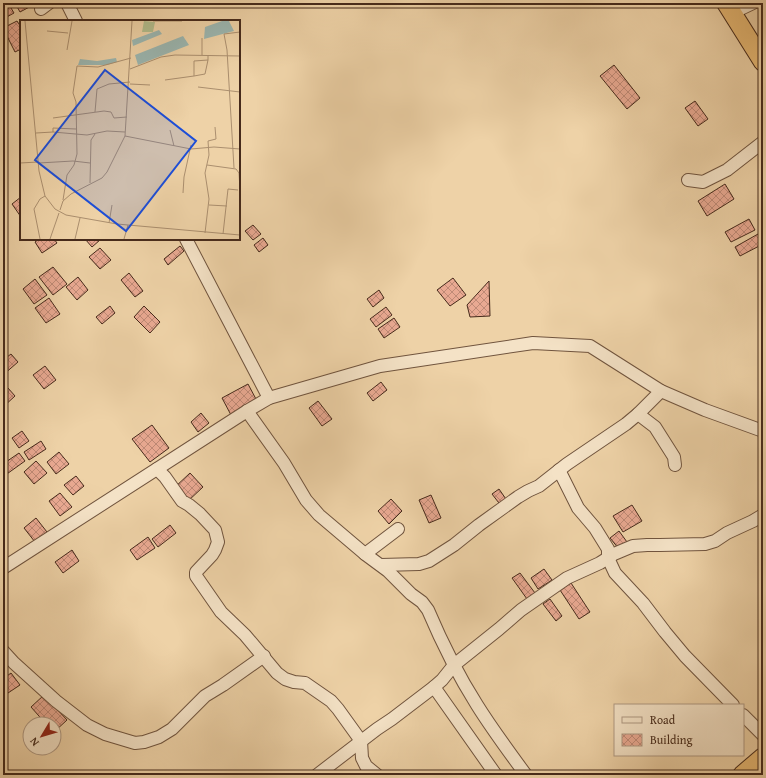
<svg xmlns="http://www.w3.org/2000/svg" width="766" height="778" viewBox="0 0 766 778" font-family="'Gentium Book Plus',serif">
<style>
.building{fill:url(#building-cross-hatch);stroke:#462a1b}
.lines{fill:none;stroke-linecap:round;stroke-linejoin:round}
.minor-casing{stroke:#70543e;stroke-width:14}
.highway-casing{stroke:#462a1b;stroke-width:20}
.minor{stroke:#f4e2c6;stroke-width:12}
.highway{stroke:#e7b974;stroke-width:18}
.inset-road{fill:none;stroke:#ab8f6f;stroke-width:1}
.view{fill:#1d4ed8;fill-opacity:0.15;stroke:#1d4ed8;stroke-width:2}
.inset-edge{fill:none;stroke:#462a1b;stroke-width:2}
</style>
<defs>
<pattern id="building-cross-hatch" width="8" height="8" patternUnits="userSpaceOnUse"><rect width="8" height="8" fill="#e9a992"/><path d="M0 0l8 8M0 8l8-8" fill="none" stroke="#bf8a76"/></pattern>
</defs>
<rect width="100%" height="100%" fill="#eed2a7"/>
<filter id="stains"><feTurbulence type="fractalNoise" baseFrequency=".005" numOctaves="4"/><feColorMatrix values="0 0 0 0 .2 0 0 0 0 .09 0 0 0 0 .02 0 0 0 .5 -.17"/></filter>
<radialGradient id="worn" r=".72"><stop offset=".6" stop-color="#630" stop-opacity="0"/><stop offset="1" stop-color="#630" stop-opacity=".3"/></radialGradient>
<g class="building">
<path d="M3 3H8L14 13 3 19Z"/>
<path d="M15 3H34L35 4 20 12Z"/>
<path d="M17 21 21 27V49L15 52 3 28Z"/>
<path d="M614 65 640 98 627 109 600 76Z"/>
<path d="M695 101 708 119 698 126 685 108Z"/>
<path d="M725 184 734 199 707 216 698 201Z"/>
<path d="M21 197V217L12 204Z"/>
<path d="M749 219 755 230 731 242 725 232Z"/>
<path d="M253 225 261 234 253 240 245 231Z"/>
<path d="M758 234 763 244 740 256 735 247Z"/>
<path d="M263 238 268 245 259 252 254 245Z"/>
<path d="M39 239H54L57 243 42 253 35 242Z"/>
<path d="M85 239H99L100 240 92 247Z"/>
<path d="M180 246 184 251 168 265 164 259Z"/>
<path d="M100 248 111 260 100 269 89 257Z"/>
<path d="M53 267 67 284 53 295 39 277Z"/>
<path d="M129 273 143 291 135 297 121 280Z"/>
<path d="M78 277 88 290 77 300 66 287Z"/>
<path d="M453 278 466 295 450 306 437 290Z"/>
<path d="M35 279 47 295 34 304 23 289Z"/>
<path d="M489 281 490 316 470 317 467 305Z"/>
<path d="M379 290 384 298 373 307 367 299Z"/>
<path d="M49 298 60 314 46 323 35 308Z"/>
<path d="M110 306 115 313 102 324 96 317Z"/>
<path d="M144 306 160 322 150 333 134 317Z"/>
<path d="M386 307 392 315 376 327 370 319Z"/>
<path d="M394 318 400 327 384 338 378 329Z"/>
<path d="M11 354 18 362 3 375V360Z"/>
<path d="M45 366 56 380 44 389 33 375Z"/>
<path d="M381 382 387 390 373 401 367 393Z"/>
<path d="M248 384 257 401 231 415 222 398Z"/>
<path d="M8 388 15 396 3 407V392Z"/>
<path d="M318 401 332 419 322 426 309 408Z"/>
<path d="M201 413 209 423 198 432 191 422Z"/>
<path d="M152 425 169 448 150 462 132 439Z"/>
<path d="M22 431 29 441 19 448 12 438Z"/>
<path d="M41 441 46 449 29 460 24 452Z"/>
<path d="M59 452 69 464 56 474 47 462Z"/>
<path d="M19 453 25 461 4 476 3 475V464Z"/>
<path d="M36 461 47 473 34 484 24 472Z"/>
<path d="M190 473 203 487 187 502 174 488Z"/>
<path d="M76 476 84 486 73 495 64 485Z"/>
<path d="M499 489 508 502 502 507 492 494Z"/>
<path d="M60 493 72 507 60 516 49 501Z"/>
<path d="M431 495 441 518 429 523 419 500Z"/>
<path d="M391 499 402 511 389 524 378 511Z"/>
<path d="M632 505 642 521 623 532 613 516Z"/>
<path d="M36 518 47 532 35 542 24 528Z"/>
<path d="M170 525 176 533 158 547 152 539Z"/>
<path d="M619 531 627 542 619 549 610 538Z"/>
<path d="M148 537 155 548 137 560 130 550Z"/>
<path d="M72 550 79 561 63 573 55 562Z"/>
<path d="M544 569 552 580 538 589 531 578Z"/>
<path d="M520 573 535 593 527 599 512 578Z"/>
<path d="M571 583 590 612 579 619 560 590Z"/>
<path d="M550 599 562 616 556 621 543 604Z"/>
<path d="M11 673 20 685 5 695 3 692V679Z"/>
<path d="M44 695 67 720 54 732V724H46L31 707Z"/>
</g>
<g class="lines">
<defs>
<g id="minor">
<path d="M67 3 76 21"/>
<path d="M41 9 49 3"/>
<path d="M732 13 753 3"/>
<path d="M688 180 703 182 727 170 763 142"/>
<path d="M186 239 269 398"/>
<path d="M247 411 284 463 306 500 319 515 365 554 388 571 411 594 422 602 428 610C442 643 458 675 477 705 492 729 509 752 526 775"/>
<path d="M638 414 655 427 674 457 675 465"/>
<path d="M157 469 165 477 182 501 189 505 200 514 215 530 218 542 215 550 212 555 196 572V576L221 612 245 635 277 673 285 679 294 682 305 683 331 701 338 709 361 741 362 758 366 766 377 775"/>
<path d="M559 470 578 508 595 528 608 549V558L615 573 643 603 665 632 685 656 733 705"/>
<path d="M365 554 398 529"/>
<path d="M381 565 419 564 429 561 454 545 479 525 518 497 528 491 539 486 567 464 626 424 638 414 661 391"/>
<path d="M3 568 247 411 269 398 380 366 533 343 590 346 661 391 705 410 763 431"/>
<path d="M3 651 14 663 56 701 87 725 105 734 135 743 144 742 159 737 172 729 205 696 223 685 264 656"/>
<path d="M434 687 496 775"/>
<path d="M743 715 763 735"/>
<path d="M317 775 377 729 392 719 434 687 442 680 454 665 499 629 521 610 567 578 600 563 614 554 633 546 647 545H660L705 544 715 541 727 533 753 521 763 515"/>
</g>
<g id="highway">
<path d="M726 3 763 62"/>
<path d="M742 775 763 757"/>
</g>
</defs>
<use href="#minor" class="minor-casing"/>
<use href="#highway" class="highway-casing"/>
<use href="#minor" class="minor"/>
<use href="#highway" class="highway"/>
</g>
<g transform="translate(20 20)">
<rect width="220" height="220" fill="#eed2a7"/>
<path d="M124 1 135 2 133 12H122Z" fill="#b2bd8d"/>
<path d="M202 1H209L214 11 184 19 185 7ZM139 10 142 14 113 26 112 20ZM163 16 169 25 118 45 115 35ZM96 38 97 42 87 45H58L60 39 77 41Z" fill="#9bb6b0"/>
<path class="inset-road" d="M5 1 19 151 25 176 35 189 46 195 97 204 220 215M133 1H162M27 11 48 13M182 18V35M47 30 52 1M110 49 141 37 155 35 220 36M174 56 185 54 188 40M145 60 174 56V41L188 40V35M110 64 130 65M178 67 220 72M75 92 77 69 89 64 110 62M33 98 84 91 91 92 94 98 107 97M150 110 154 126M33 112 67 115 87 111 105 112M16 113 33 112V108L56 109M105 116 171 129 194 127 220 129M0 143 18 142M19 143 53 141 70 143M187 145 216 149 219 153 220 170M214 148 207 30 204 14 220 12M70 163 71 120 75 114M163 173 164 157 171 125M43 180 47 155 54 145 57 134 56 82 53 73 57 46 78 47 111 38M189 185 207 186M40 190 43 181 51 174 82 158 87 152 105 116 112 1M89 203 92 185M185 213 189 179 185 153 189 135 188 121 196 119 195 107M203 214 208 169 218 170M20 219 14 189 20 179 25 176M30 219 39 193M55 219 60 198M104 219 108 205"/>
<path class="view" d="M85 50 176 121 106 211 15 140Z"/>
<rect width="220" height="220" class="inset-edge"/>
</g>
<rect width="766" height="778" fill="none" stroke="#eed2a7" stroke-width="16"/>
<rect x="4" y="4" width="758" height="770" fill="none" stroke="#462a1b" stroke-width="2"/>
<rect x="8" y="8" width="750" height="762" fill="none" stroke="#462a1b"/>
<rect x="614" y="704" width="130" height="52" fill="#f4e2c6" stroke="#ae9882"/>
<rect x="622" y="717" width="20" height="6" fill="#f4e2c6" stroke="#ae9882"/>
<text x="650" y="724" font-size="12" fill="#462a1b">Road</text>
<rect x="622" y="734" width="20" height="12" fill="url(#building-cross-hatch)" stroke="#ae9882"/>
<text x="650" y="744" font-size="12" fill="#462a1b">Building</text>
<g transform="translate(42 736) rotate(232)"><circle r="19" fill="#f4e2c6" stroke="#ae9882"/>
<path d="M0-3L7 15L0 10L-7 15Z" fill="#8f2418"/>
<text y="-6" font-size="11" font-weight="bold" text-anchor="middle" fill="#462a1b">N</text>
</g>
<rect width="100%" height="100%" filter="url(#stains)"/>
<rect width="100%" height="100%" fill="url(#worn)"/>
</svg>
